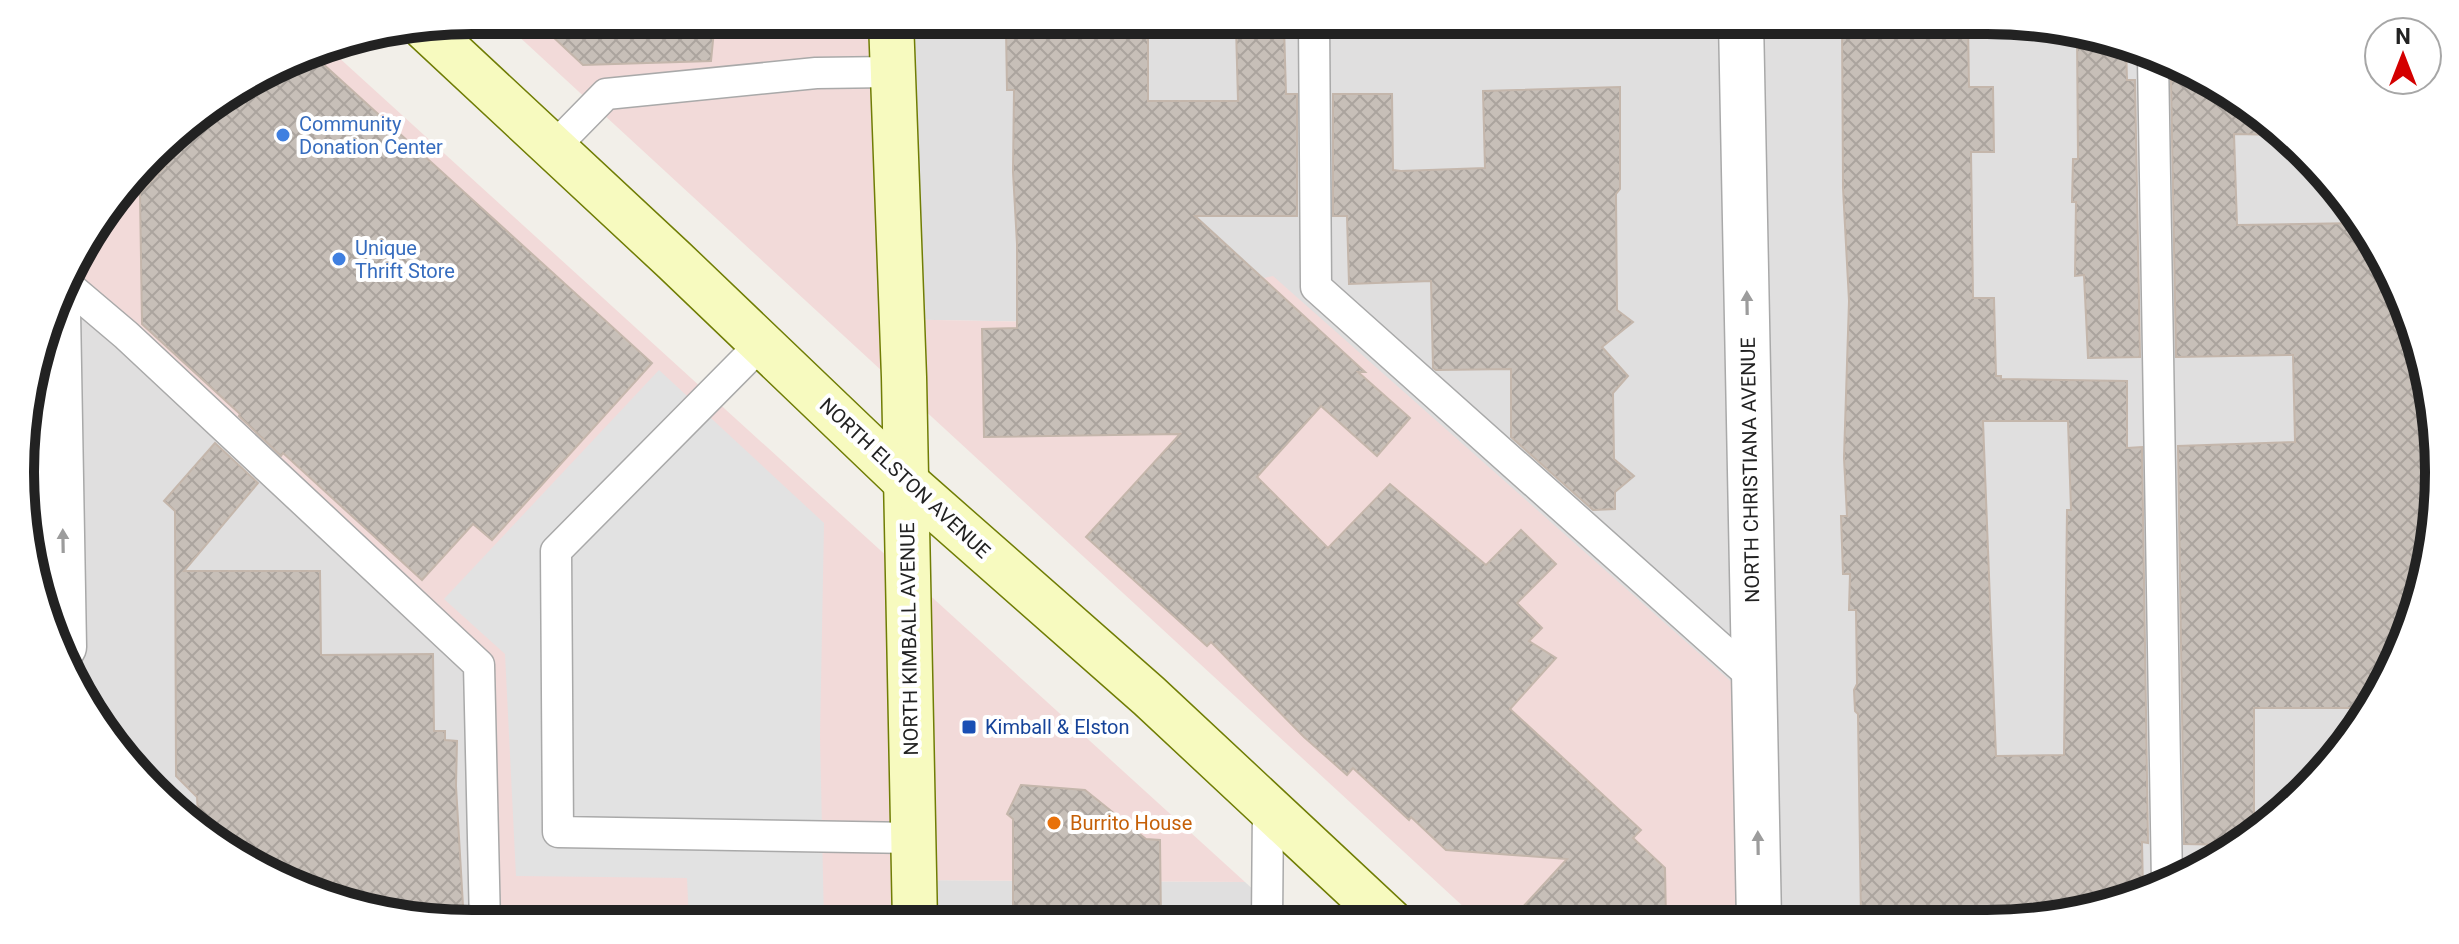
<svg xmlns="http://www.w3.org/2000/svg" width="2459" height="944" viewBox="0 0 2459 944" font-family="Roboto,sans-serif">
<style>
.residential{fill:#e0dfdf}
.commercial{fill:#f2dad9}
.parking{fill:#e2e2e2}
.building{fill:url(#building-cross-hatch);stroke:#c4b6ab;stroke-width:2;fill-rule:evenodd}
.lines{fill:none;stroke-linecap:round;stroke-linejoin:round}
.lane-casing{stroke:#a9a9a9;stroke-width:33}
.street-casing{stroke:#a9a9a9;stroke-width:47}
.secondary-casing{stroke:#707d05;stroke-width:47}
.lane{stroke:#fff;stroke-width:30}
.street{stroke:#fff;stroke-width:44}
.secondary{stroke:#f7fabf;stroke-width:44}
.oneway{fill:#9c9c9c}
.shop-dot{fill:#3f7fe0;stroke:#fff;stroke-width:3}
.transit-dot{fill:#1a4fb4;stroke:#fff;stroke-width:3}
.food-dot{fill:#e8710a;stroke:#fff;stroke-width:3}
.labels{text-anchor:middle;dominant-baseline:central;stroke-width:8;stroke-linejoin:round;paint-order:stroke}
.shop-label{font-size:20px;fill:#366cbe;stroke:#fff;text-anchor:start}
.street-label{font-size:20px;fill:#222;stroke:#fff}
.transit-label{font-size:20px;fill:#164399;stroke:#fff;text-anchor:start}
.food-label{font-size:20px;fill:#c56008;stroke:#fff;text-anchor:start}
.rim{fill:none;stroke:#222;stroke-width:10}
</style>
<defs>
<pattern id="building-cross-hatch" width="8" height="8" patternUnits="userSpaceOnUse" patternTransform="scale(2)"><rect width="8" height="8" fill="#c7bfb8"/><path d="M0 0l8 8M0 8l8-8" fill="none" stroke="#aba49e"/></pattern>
</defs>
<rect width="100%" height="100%" fill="#f2efe9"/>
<g class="residential">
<path d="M875 20H1987L2104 36 2263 114 2379 246 2435 413 2423 589 2378 698 2285 812 2187 878 2046 920 1735 921 1737 687 1052 322 880 319Z"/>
<path d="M70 275 483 662 472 924 355 908 197 831 96 723 29 561 24 413Z"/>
<path d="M913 880 1245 882 1288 922 914 923Z"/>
</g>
<g class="commercial">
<path d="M501 20H875L881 319 1052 322 1273 276 1737 687 1735 921H1479Z"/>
<path d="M325 45 1245 882 914 880V923L490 924 483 662 70 275 80 246 174 132Z"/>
</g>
<path class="parking" d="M659 370 824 523 820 736 824 923 689 922 687 878 516 876 505 654 444 599Z"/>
<g class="building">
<path d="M535 20H715L711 61 583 65Z"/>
<path d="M1842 20H1968L1969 87H1993L1994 152H1971L1973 298H1994L1996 376H2001V379L2127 381V448L2142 447 2148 843 2142 842 2143 891 2076 911H1991V920H1861L1858 714 1855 711 1854 690 1857 684 1856 610H1849L1850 574H1843L1841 516H1847L1844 458 1849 301 1843 188ZM1983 421H2068L2071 510H2067L2064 755 1996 756Z"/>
<path d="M1284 26 1286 94H1297V216H1195L1365 372H1358L1410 418 1377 456 1321 406 1257 477 1328 548 1390 484 1486 565 1521 530 1556 564 1517 603 1542 628 1529 641 1556 658 1510 709 1641 830 1633 838 1665 868 1666 921H1510L1567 859 1446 850 1411 817 1409 820 1353 768 1347 775 1304 737 1211 642 1207 646 1086 537 1180 434 984 437 982 329 1017 328V244L1013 172 1014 90H1007L1006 29 1133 27V33H1148V101H1238L1236 27Z"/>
<path d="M2077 32 2104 36 2126 46 2127 80H2135L2140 357 2088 358 2084 275 2075 276 2076 202H2072L2073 159H2078Z"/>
<path d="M311 53 652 363 492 540 473 524 422 580 283 453 281 456 239 416 240 414 142 324 140 193 223 104Z"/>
<path d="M2171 81 2199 82 2263 114 2281 135 2234 134 2237 225 2358 223 2379 246 2435 413 2423 589 2378 698 2370 708H2254V833L2235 845 2184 844 2178 446 2295 442 2293 355 2176 357Z"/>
<path d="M1620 87V189L1616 194 1617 310 1633 322 1602 347 1628 376 1613 393 1614 459 1634 476 1615 492V509L1593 510 1511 437V369L1436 370 1433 368 1431 281 1349 284 1347 216H1333V94H1392L1393 170 1401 171 1485 168 1483 91Z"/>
<path d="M215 443 258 483 184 571H320L321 655 433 654 434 731H445V740L457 741 456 786 464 923 355 908 199 832 197 797 176 776 175 511 164 501Z"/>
<path d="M1021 785 1085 790 1146 839 1160 840 1161 922 1013 923V819L1007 814Z"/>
</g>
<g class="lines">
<defs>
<g id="lane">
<path d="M1314 20 1316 287 1755 679"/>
<path d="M2153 59 2167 883"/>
<path d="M553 148 606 94 816 73 891 72"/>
<path d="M67 285 126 335 479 665 485 924"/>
<path d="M761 344 556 551 558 832 913 838"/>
<path d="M1267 922 1268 806"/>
</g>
<g id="street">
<path d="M1741 20 1759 921"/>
<path d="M58 311 64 647"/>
</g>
<g id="secondary">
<path d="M891 20 904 377 915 923"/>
<path d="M425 28 674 260 906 482 1149 696 1391 922"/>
</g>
</defs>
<use href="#lane" class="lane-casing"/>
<use href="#street" class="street-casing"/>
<use href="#secondary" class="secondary-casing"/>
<use href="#lane" class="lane"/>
<use href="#street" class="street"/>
<use href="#secondary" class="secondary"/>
</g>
<defs><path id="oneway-solid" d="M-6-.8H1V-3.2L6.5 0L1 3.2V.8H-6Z" transform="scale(2)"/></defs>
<g class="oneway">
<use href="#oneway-solid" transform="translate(1747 303) rotate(-91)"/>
<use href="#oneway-solid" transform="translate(63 541) rotate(-91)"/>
<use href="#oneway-solid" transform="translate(1758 843) rotate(-91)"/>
</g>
<g class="shop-dot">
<circle cx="283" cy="135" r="8"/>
<circle cx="339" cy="259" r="8"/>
</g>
<rect class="transit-dot" x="961" y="719" width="16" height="16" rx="4"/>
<circle class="food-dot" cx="1054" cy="823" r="8"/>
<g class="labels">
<g class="shop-label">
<text x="299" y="124">Community<tspan x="299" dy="23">Donation Center</tspan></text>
<text x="355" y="248">Unique<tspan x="355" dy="23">Thrift Store</tspan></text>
</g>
<g class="street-label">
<text transform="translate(1750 470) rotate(-91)">NORTH CHRISTIANA AVENUE</text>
<text transform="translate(905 478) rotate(43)">NORTH ELSTON AVENUE</text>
<text transform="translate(909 639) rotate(-91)">NORTH KIMBALL AVENUE</text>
</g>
<g class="transit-label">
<text x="985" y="727">Kimball &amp; Elston</text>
</g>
<g class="food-label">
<text x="1070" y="823">Burrito House</text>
</g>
</g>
<path d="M0 0H2459V944H0ZM472 34H1987A438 438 0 0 1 2425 472V472A438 438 0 0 1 1987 910H472A438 438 0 0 1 34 472V472A438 438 0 0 1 472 34Z" fill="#fff" fill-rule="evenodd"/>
<path class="rim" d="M472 34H1987A438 438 0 0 1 2425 472V472A438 438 0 0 1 1987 910H472A438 438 0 0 1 34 472V472A438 438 0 0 1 472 34Z"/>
<g transform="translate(2403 56)"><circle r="38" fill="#ffffff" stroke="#a7a7a7" stroke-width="2"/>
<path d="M0-6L14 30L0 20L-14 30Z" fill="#d40000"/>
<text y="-12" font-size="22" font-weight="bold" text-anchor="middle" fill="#222222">N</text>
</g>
</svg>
